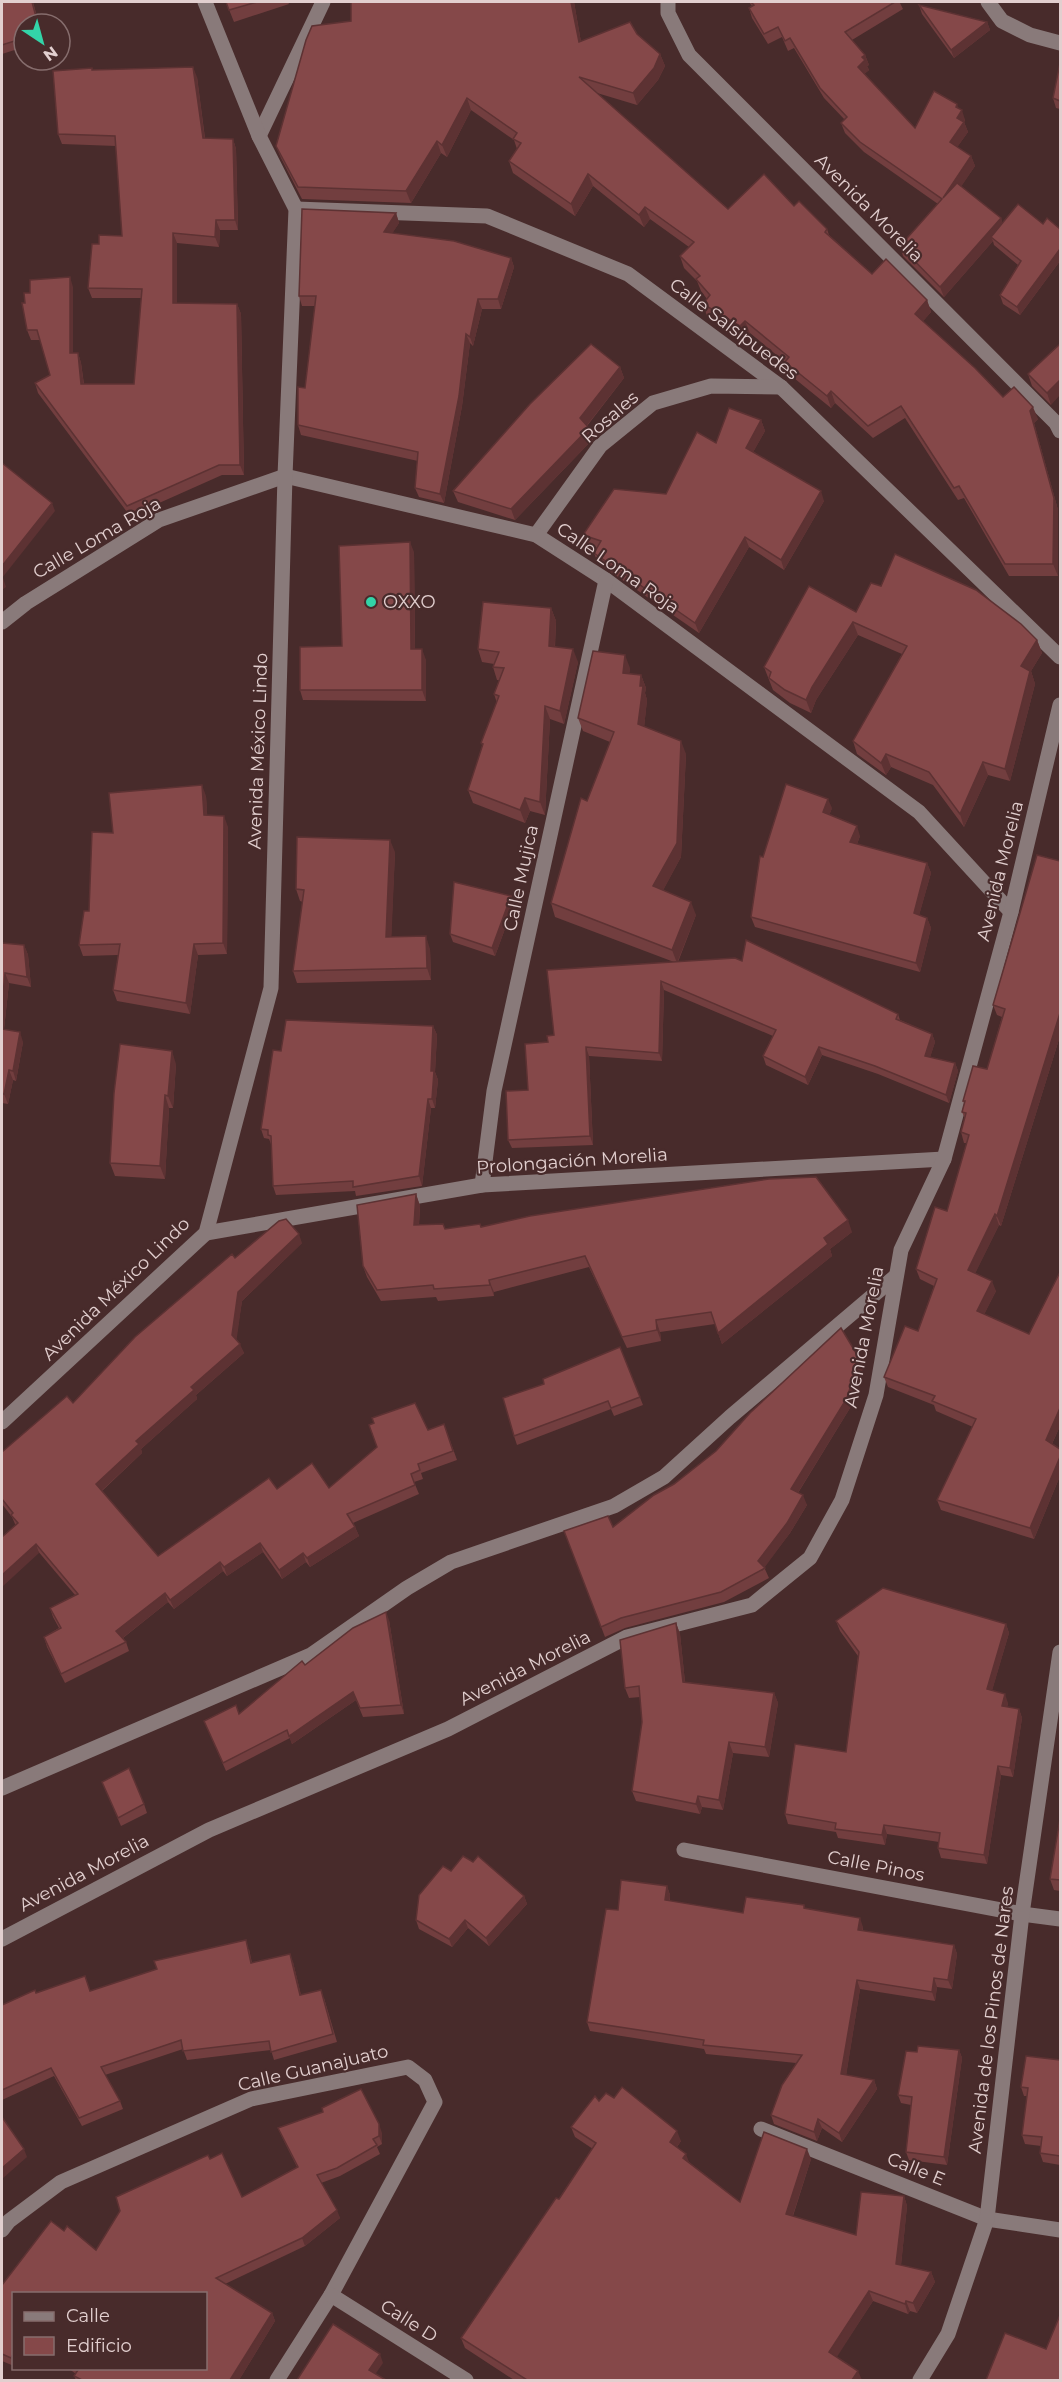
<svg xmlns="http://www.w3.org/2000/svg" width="1062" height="2382" viewBox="0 0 1062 2382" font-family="Montserrat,sans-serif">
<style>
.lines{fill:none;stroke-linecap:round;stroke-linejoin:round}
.minor{stroke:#897a7a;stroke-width:15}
.wall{fill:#723e3f}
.shaded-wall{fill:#5d3233}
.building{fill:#854849;stroke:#5d3233;stroke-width:1.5}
.poi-dot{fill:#33d4a8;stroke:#482b2b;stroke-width:2}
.labels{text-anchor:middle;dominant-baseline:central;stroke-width:4.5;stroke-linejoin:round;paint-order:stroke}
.street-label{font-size:18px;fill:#e2cfcf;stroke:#482b2b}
.poi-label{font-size:18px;fill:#e2cfcf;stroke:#482b2b;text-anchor:start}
</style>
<rect width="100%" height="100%" fill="#482b2b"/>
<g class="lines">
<g class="minor">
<path d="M668 2V13L689 55 1056 423 1060 431"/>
<path d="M988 2 1002 21 1030 35 1060 43"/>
<path d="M259 136 323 2"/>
<path d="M296 209 487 216 628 274 781 387 1060 657"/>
<path d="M536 535 600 446 653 403 711 386 781 387"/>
<path d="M2 622 26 603 159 520 285 476 536 535 606 580 919 812 1011 912"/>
<path d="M482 1185 494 1091 606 580"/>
<path d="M206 1233 482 1185 944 1159"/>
<path d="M2 1422 206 1233 271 988 285 476 296 209 259 136 205 2"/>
<path d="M2 1788 311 1655 407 1588 451 1562 614 1506 664 1477 730 1417 896 1276"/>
<path d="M684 1850 1022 1914 1060 1919"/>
<path d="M2 1939 209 1830 448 1729 627 1637 752 1605 810 1558 842 1500 876 1395 901 1250 944 1159 1011 912 1060 705"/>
<path d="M761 2129 987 2219 1060 2230"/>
<path d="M2 2230 9 2221 61 2182 251 2099 408 2067 425 2080 435 2102 331 2295 277 2380"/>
<path d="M331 2295 466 2380"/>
<path d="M920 2380 948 2334 987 2219 1022 1914 1060 1652"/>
</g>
</g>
<g class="wall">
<path d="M2 2H33L39 24H24V47L2 54Z"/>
<path d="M226 2H288L289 4 234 22Z"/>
<path d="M351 2H574L581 42 637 34 660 54 665 66 658 80 637 105 597 93 728 209 794 206 827 229 829 235 872 274 927 300 931 312 923 321 1003 397 1038 419 1034 423 1058 510V576H1009L964 498 958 500 905 418 873 438 835 403 831 408 789 374 785 362 750 333 744 338 707 316 703 304 707 299 701 291 697 281 684 268 680 256 689 247 650 219 644 227 593 186 575 216 513 173 509 161 517 149 514 140 471 110 447 157 441 153 411 203 302 199 281 158 276 146 351 21Z"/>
<path d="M749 2H907L900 3 903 9 852 40 865 55 869 65 867 66 869 70 864 74 915 128 959 109 965 120 964 122 968 132 957 147 971 156 975 166 961 186 1001 218 1002 223 1043 224 1060 229V261L1020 315 1003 304 1000 295 1018 265 994 245 993 241 944 297 903 256 900 246 938 204 864 152 845 133 841 123 845 120 824 98 794 48 788 51 782 37 768 44 752 18 749 8 752 6Z"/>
<path d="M919 5 987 22 990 30 954 58 922 14Z"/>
<path d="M1060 63V109L1056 108 1053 98Z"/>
<path d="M92 68 93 70 197 77 205 138 233 139 236 149 238 230H220L219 247 177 243V303L237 304 241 314 244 475H222L130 516 38 393 35 383 50 375 40 340H31L27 330 73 287V353H78L81 363 84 384H134L142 298H92L88 288 99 244 122 236 116 146 62 144 58 134Z"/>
<path d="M396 213 399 223 392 233 511 258 514 267 501 309H482L473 346 470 343 462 406 444 503 419 497 415 488 418 461 301 435 298 425 305 388 315 306H302L299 296Z"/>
<path d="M1060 344 1051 405 1032 386 1028 374Z"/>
<path d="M620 367 624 378 587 426 593 439 515 520 458 502 453 491Z"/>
<path d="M761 420 765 431 753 452 824 501 784 570 749 547 699 633 598 563 594 553 597 548 587 545 583 535 666 494 716 443Z"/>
<path d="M414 552 415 649 426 660V701L303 700 300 690 342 646Z"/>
<path d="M551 608 556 621 555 647 578 662 564 724 550 719 545 815 530 811 525 823 473 803 468 790 483 747 481 743 497 703 494 694 499 680H497L493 667 494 664 482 662 478 649Z"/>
<path d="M856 612 1037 640 1042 653 1031 671 1035 684 1010 781 988 775 964 827 933 785 891 767 886 775 857 754 853 741 902 654 858 635 816 700 811 713 790 703 773 690 764 667Z"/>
<path d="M630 668 629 674 641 675 646 688 645 693 647 700 644 727 686 754 681 857 663 890 696 915 678 962 898 1014 900 1020 932 1034 935 1042 930 1057 955 1063 958 1071 949 1103 878 1074 822 1055 808 1085 766 1065 763 1056 773 1036 664 990 662 1061 589 1056 593 1145 512 1148 508 1140 548 1042 554 1035 674 962 555 917 551 903 587 801 610 742 583 731 578 718Z"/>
<path d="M206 796 207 815 228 827 227 954 198 955 190 1014 117 1001 113 990 118 955 83 956 79 945 113 833Z"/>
<path d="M832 808 829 815 860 836 857 844 927 863 931 873 919 915 927 918 931 928 920 972 755 927 751 917 763 857Z"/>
<path d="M395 852 391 937 430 949 431 980 297 983 293 971 303 902 300 901 296 889Z"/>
<path d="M1060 861V1036L1001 1226 999 1225 975 1273 996 1291 984 1314 1029 1334 1060 1272V1426L1052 1444 1060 1449V1476L1034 1539 941 1510 937 1500 973 1427 936 1411 934 1405 888 1387 884 1377 918 1331 934 1286 920 1279 916 1269 947 1211 967 1143H964L961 1132 965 1119 962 1112 964 1103 963 1101 987 1069 1002 1017 997 1015 993 1005Z"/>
<path d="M511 896 514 904 495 956 453 942 450 934Z"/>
<path d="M2 943 24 945 28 955 31 987 9 983 4 1029 23 1042 16 1081 13 1080 8 1104 2 1103Z"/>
<path d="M433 1026 437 1035 435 1072 438 1080 435 1108H431L422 1186 356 1196 355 1191 276 1195 273 1186 271 1144 269 1139 264 1138 261 1129 281 1051Z"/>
<path d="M176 1064 173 1108H169L165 1179 115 1176 110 1163Z"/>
<path d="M416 1194 420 1206 419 1225 445 1229 481 1227 852 1232 830 1249 832 1256 722 1344 715 1324 660 1332 661 1341 627 1348 589 1267 494 1292V1296L438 1301 436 1297 381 1301 367 1277 363 1266Z"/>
<path d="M302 1243 242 1301 236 1339 244 1353 196 1395 197 1399 141 1449 142 1453 102 1491 158 1556 277 1489 329 1488 428 1430 444 1424 457 1460 421 1473 423 1479 414 1482 419 1494 353 1523 355 1527 359 1536 310 1567 306 1562 282 1579 263 1552 227 1576 223 1571 174 1609 168 1602 123 1638 126 1642 129 1651 65 1683 47 1647 44 1637 59 1628 53 1617 50 1608 75 1595 15 1524 12 1517 2 1504V1452L73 1403 235 1258Z"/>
<path d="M620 1347 643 1405 614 1416 611 1409 517 1445 514 1436 544 1384Z"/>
<path d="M859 1358 863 1368 850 1408 798 1493 807 1505 790 1533 764 1567 769 1578 724 1602 625 1628 605 1637 564 1531 613 1527 674 1484Z"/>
<path d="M389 1620 404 1714 363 1717 356 1700 292 1744 290 1738 226 1771 204 1721 239 1714 305 1665Z"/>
<path d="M836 1621 1006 1624 1009 1633 992 1690 1008 1703 1007 1707 1019 1709 1022 1718 1013 1777 1001 1775 987 1864 941 1858 938 1848 939 1842 887 1834 885 1845 838 1838 836 1832 788 1824 785 1814 846 1752 858 1656 840 1631Z"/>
<path d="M676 1623 680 1634 685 1682 774 1693 778 1703 769 1757 733 1753 723 1810 702 1807 700 1814 636 1801 632 1791 642 1722 640 1697 629 1698 625 1688Z"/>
<path d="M102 1782 144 1804 147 1813 121 1826Z"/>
<path d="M1060 1819V1891L1054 1890 1050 1879Z"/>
<path d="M451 1871 524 1896 527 1904 489 1946 468 1928 452 1947 419 1929 416 1920Z"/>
<path d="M667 1886 670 1895V1901L743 1913 804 1905 805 1909 863 1927V1931L954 1945 957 1954 952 1989 937 1987 935 2001 860 1989 846 2075 874 2080 877 2089 842 2142 822 2128 817 2141 774 2124 771 2115 796 2063 706 2054 704 2049 590 2031 587 2022 618 1910Z"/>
<path d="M249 1949 252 1963 293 1962 301 1995 324 1998 337 2042 274 2060 271 2050 187 2060 183 2049 105 2075 120 2101 123 2109 82 2126 54 2076 2 2100V2005L36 1993 91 1991Z"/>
<path d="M959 2050 962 2058 947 2165 909 2160 906 2152 911 2105 901 2103 898 2095 917 2052Z"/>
<path d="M1060 2060V2165L1043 2162 1040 2153 1041 2146 1025 2144 1022 2135 1027 2096H1024L1021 2087Z"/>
<path d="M614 2098 681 2141 677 2147 690 2163 740 2202 811 2159 793 2216 856 2235 904 2196 907 2206 901 2265 931 2272 935 2282 917 2313 910 2311 908 2314 873 2301 836 2357 862 2380H514L465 2348 461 2338 559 2199 593 2149 575 2137 571 2127 599 2101Z"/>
<path d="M278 2128 382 2133V2144L377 2147 380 2154 340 2176 321 2183 340 2218 305 2246 225 2284 272 2313 275 2321 239 2380H76L74 2376 76 2374 68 2368H206L14 2294V2366L2 2361V2285L64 2231 96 2250 210 2159 242 2197 297 2167 282 2137Z"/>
</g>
<g class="shaded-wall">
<path d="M571 2H574L583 54 579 42Z"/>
<path d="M987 22 990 30 954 58 951 50Z"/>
<path d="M660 54 665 66 658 80 637 105 633 93Z"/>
<path d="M865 55 869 65 867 66 869 70 861 77 858 67 862 57Z"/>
<path d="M193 67 197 77 206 148 203 138Z"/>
<path d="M467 98 471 110 447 157 442 145Z"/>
<path d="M957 104 960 113 962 110 965 120 964 122 968 132 954 152 950 142 957 118 956 107Z"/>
<path d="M233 139 236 149 238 230 235 220Z"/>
<path d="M437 141 441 153 411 203 406 191Z"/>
<path d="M971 156 975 166 947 208 943 198Z"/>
<path d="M588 174 593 186 575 216 571 204Z"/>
<path d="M645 207 650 219 644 227 639 215Z"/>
<path d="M396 213 399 223 387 242 384 232Z"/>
<path d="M1001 218 1004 228 991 237 993 241 944 297 940 287Z"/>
<path d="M216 220 220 230 219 247 215 237Z"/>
<path d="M173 233 177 243V313L173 303Z"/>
<path d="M1060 249V261L1020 315 1017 307Z"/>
<path d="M511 258 514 267 501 309 498 299Z"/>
<path d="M70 277 73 287V363L70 353Z"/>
<path d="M478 299 482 309 473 346 470 337Z"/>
<path d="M927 300 931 312 919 326 915 314Z"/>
<path d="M237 304 241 314 244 475 240 465Z"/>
<path d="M745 321 750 333 744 338 740 326Z"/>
<path d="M466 334 470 343 462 406 444 503 440 494Z"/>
<path d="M78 353 81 363 85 394 81 384Z"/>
<path d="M620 367 624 378 584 429 580 418Z"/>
<path d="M1060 380V395L1051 405 1047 393Z"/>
<path d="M831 391 835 403 831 408 827 396Z"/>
<path d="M1033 407 1038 419 1034 423 1058 510V576L1053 564 1030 411Z"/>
<path d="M761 420 765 431 750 458 746 448Z"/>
<path d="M589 428 593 439 515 520 511 509Z"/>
<path d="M821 491 824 501 784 570 781 560Z"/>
<path d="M52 503 55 511 2 578V566Z"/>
<path d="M745 537 749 547 699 633 695 623Z"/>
<path d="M410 542 414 552 415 660 411 649Z"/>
<path d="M3 578 6 587 2 590V579Z"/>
<path d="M551 608 556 621 554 659 549 646Z"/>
<path d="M853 622 858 635 816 700 811 713 806 700 812 687Z"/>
<path d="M1037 640 1042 653 1031 671 1035 684 1010 781 1005 769 1021 666Z"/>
<path d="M422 649 426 660V701L422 690Z"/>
<path d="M573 649 578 662 564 724 560 711Z"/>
<path d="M625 655 630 668 628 686 623 673Z"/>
<path d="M641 675 646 688 645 693 647 700 643 737 638 724Z"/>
<path d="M545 706 550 719 545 815 540 802Z"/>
<path d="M681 741 686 754 681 857 658 900 653 886Z"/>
<path d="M886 754 891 767 886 775 881 763Z"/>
<path d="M983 762 988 775 964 827 960 814Z"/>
<path d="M202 785 206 796 208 826 204 815Z"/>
<path d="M525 798 530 811 525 823 520 810Z"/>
<path d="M828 799 832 808 827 822 823 812Z"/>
<path d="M224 816 228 827 227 954 223 943Z"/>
<path d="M857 826 860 836 854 852 850 842Z"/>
<path d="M390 840 395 852 391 949 386 937Z"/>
<path d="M927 863 931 873 917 923 914 913Z"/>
<path d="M511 896 514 904 495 956 492 948Z"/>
<path d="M691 902 696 915 677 963 672 950Z"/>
<path d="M927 918 931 928 920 972 916 963Z"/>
<path d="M426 936 430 949 431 980 427 968Z"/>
<path d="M194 944 198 955 190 1014 186 1003Z"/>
<path d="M24 945 28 955 31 987 27 977Z"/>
<path d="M5 973 9 983 3 1039 2 1035V1006Z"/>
<path d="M661 981 664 990 662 1061 659 1053Z"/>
<path d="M1060 1013V1036L1001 1226 997 1216Z"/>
<path d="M433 1026 437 1035 435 1072 438 1080 435 1108 432 1099 431 1071Z"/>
<path d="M20 1032 23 1042 16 1081 13 1071Z"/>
<path d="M932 1034 935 1042 928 1064 925 1056Z"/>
<path d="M586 1047 589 1056 593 1145 590 1136Z"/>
<path d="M819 1047 822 1055 808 1085 805 1077Z"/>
<path d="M172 1051 176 1064 173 1108 168 1096Z"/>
<path d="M955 1063 958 1071 949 1103 946 1095Z"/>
<path d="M9 1070 13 1080 8 1104 4 1094Z"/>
<path d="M165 1095 169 1108 165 1179 160 1166Z"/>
<path d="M428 1099 431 1108 422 1186 419 1176Z"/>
<path d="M416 1194 420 1206 418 1237 414 1225Z"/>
<path d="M995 1214 999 1225 972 1280 968 1270Z"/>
<path d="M848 1220 852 1232 830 1249 832 1256 722 1344 718 1333 824 1238Z"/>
<path d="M299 1234 302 1243 242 1301 236 1344 232 1335 238 1292Z"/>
<path d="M489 1280 494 1292V1296L490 1285Z"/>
<path d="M992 1281 996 1291 981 1321 977 1311Z"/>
<path d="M656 1320 660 1332 661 1341 657 1330Z"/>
<path d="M240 1344 244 1353 196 1395 197 1399 141 1449 142 1453 99 1493 96 1484 136 1441 191 1387Z"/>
<path d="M859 1358 863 1368 850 1408 794 1499 791 1489Z"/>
<path d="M1060 1408V1426L1049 1450 1046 1440Z"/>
<path d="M1060 1457V1476L1034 1539 1030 1528Z"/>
<path d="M803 1495 807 1505 790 1533 762 1571 758 1561Z"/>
<path d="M355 1527 359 1536 310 1567 307 1558Z"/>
<path d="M260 1543 263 1552 227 1576 224 1567Z"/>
<path d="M36 1544 39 1553 2 1587V1575Z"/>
<path d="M303 1553 306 1562 282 1579 279 1570Z"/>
<path d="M220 1562 223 1571 174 1609 170 1600Z"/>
<path d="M165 1593 168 1602 120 1640 116 1631Z"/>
<path d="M386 1612 389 1620 404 1714 401 1705Z"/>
<path d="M676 1623 680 1634 686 1692 683 1682Z"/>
<path d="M1006 1624 1009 1633 990 1698 987 1689Z"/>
<path d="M353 1692 356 1700 292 1744 289 1736Z"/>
<path d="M774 1693 778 1703 769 1757 765 1747Z"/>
<path d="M1005 1694 1008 1703 1005 1715 1002 1706Z"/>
<path d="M1019 1709 1022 1718 1013 1777 1010 1768Z"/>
<path d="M729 1742 733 1753 723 1810 719 1800Z"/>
<path d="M998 1766 1001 1775 987 1864 984 1855Z"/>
<path d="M698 1796 702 1807 700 1814 696 1804Z"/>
<path d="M884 1825 887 1834 885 1845 882 1835Z"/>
<path d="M667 1886 670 1895 669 1909 665 1900Z"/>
<path d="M524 1896 527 1904 489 1946 486 1938Z"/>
<path d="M860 1918 863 1927 861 1939 858 1930Z"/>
<path d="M465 1920 468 1928 452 1947 449 1939Z"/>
<path d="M954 1945 957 1954 952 1989 948 1980Z"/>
<path d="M290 1954 293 1962 303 2004 300 1995Z"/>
<path d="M934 1978 937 1987 935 2001 932 1992Z"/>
<path d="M857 1980 860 1989 845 2083 841 2074Z"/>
<path d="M959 2050 962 2058 947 2165 944 2157Z"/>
<path d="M874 2080 877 2089 842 2142 839 2133Z"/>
<path d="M818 2119 822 2128 817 2141 814 2132Z"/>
<path d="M379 2124 382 2133V2144L379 2136Z"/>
<path d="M677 2131 681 2141 673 2152 670 2142Z"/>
<path d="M24 2149 27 2157 2 2179V2168Z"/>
<path d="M807 2149 811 2159 790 2224 786 2214Z"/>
<path d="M686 2154 690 2165 683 2158Z"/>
<path d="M904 2196 907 2206 900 2275 896 2264Z"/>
<path d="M337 2210 340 2218 305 2246 302 2238Z"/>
<path d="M931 2272 935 2282 917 2313 913 2303Z"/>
<path d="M869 2291 873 2301 833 2363 829 2352Z"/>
<path d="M906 2301 910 2311 908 2314 905 2304Z"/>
<path d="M272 2313 275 2321 239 2380H230Z"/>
<path d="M14 2352V2365L11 2358Z"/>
<path d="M380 2354 383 2363 372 2379 369 2370Z"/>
<path d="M858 2371 862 2380H852Z"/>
</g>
<g class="building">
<path d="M2 2H32L38 24H24V38L2 45Z"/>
<path d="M226 2H257L229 10Z"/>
<path d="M351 2H571L579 42 630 22 637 34 660 54 654 68 633 93 579 77 728 209 764 174 794 206 799 201 827 229 825 232 872 274 886 259 927 300 915 314 975 368 1003 397 1014 387 1033 407 1030 411 1054 498 1053 564H1005L959 486 954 488 901 406 868 426 831 391 827 396 785 362 789 357 745 321 740 326 703 304 710 295 696 279 700 276 680 256 694 242 645 207 639 215 588 174 571 204 509 161 521 143 513 139 517 133 467 98 442 145 437 141 406 191 298 187 276 146 306 40 312 26 351 21Z"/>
<path d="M751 2H895L845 32 865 55 862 57 865 60 858 67 915 128 934 91 957 104 956 107 962 110 957 118 964 122 950 142 971 156 943 198 957 183 1001 218 940 287 900 246 942 199 860 142 841 123 847 117 820 88 790 38 785 41 778 27 764 34 749 8 754 5Z"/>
<path d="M919 5 987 22 951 50Z"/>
<path d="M1060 63V101L1053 98Z"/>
<path d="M193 67 203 138 233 139 235 220H216L215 237 173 233V303L237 304 240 465H219L127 506 35 383 50 375 37 330H27L22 303H25L24 293H30V280L70 277V353H78L81 384H134L142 289 88 288 92 244H99V235L122 236 115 136 58 134 53 71 92 68V70Z"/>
<path d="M1018 204 1043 224 1047 218 1060 229V249L1017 307 1000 295 1021 261 991 237Z"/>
<path d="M302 209 396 213 384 232 454 241 511 258 498 299H478L470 337 466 334 459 396 440 494 415 488 418 452 298 425V387L305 388 316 296H299Z"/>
<path d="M591 344 620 367 580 418 589 428 511 509 453 491 530 404Z"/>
<path d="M1060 344V380L1047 393 1028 374Z"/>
<path d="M729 408 761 420 746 448 821 491 781 560 745 537 695 623 594 553 601 541 583 535 614 489 666 494 697 432 716 443Z"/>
<path d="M2 463 52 503 2 566Z"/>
<path d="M410 542 411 649H422V690H300V647L342 646 339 546Z"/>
<path d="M895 554 976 590 1021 624 1037 640 1021 666 1030 671 1005 769 983 762 960 814 929 772 886 754 881 763 853 741 907 646 853 622 812 687 806 700 785 690 769 678 771 672 764 667 809 586 856 612 871 583 881 586Z"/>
<path d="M483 602 551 608 549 646 573 649 560 711 545 706 540 802 525 798 520 810 468 790 483 744 481 743 499 696 494 694 504 668 493 667 499 652 478 649Z"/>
<path d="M593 651 625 655 623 673 641 675 640 686H643L638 724 681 741 677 843 653 886 691 902 672 950 551 903 581 798 587 801 614 732 578 718Z"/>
<path d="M786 784 828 799 823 812 857 826 850 842 927 863 914 913 927 918 916 963 751 917 760 856 763 857Z"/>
<path d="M202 785 204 815 224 816 223 943 194 944 186 1003 113 990 120 944 79 945 84 911H89L92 832 113 833 109 793Z"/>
<path d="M297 837 390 840 386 937 426 936 427 968 293 971 304 890 296 889Z"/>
<path d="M1037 855 1060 861V1013L997 1216 995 1214 968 1270 992 1281 977 1311 1029 1334 1060 1272V1408L1046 1440 1060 1449V1457L1030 1528 937 1500 976 1419 932 1401 935 1396 884 1377 905 1326 918 1331 937 1279 916 1269 935 1207 947 1211 969 1135 961 1132 966 1113 962 1112 965 1101H963L973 1066 987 1069 1005 1009 993 1005Z"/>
<path d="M454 882 511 896 492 948 450 934Z"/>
<path d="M746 940 898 1014 896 1019 932 1034 925 1056 955 1063 946 1095 875 1066 819 1047 805 1077 763 1056 776 1030 661 981 659 1053 586 1047 590 1136 508 1140 506 1091 528 1090 525 1044 548 1042 547 1036 554 1035 547 970 735 958 742 961Z"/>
<path d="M2 943 24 945 27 977 5 973 2 1006Z"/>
<path d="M286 1020 433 1026 431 1071H434L432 1099H428L419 1176 353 1187V1181L273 1186 271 1136 268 1135V1130L261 1129 273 1050 281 1051Z"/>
<path d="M2 1029 20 1032 13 1071 9 1070 4 1094H2Z"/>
<path d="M120 1044 172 1051 168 1096 165 1095 160 1166 110 1163 114 1093Z"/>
<path d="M816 1177 848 1220 824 1238 828 1244 718 1333 711 1312 656 1320 657 1330 622 1337 585 1256 489 1280 490 1285 434 1289 433 1285 377 1290 363 1266 357 1205 416 1194 414 1225 443 1224 445 1229 480 1224 481 1227 530 1216 769 1179Z"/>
<path d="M286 1219 299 1234 238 1292 232 1335 240 1344 191 1387 194 1390 136 1441 139 1444 96 1484 158 1556 269 1478 277 1489 312 1463 329 1488 377 1447 369 1425 374 1423 372 1418 415 1403 428 1430 444 1424 453 1451 418 1464 420 1470 411 1474 415 1485 347 1514 355 1527 307 1558 303 1553 279 1570 260 1543 224 1567 220 1562 170 1600 165 1593 116 1631 126 1642 61 1674 44 1637 61 1628 50 1608 78 1594 36 1544 2 1575V1537L18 1523 11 1515 13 1513 2 1499V1452L67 1396 73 1403 135 1337 232 1254 235 1258 279 1221Z"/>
<path d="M841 1328 859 1358 847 1398 791 1489 803 1495 787 1523 758 1561 765 1568 721 1592 621 1618 601 1627 564 1531 608 1516 613 1527 654 1495 674 1484 716 1451 750 1413Z"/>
<path d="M620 1347 640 1397 611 1408 608 1401 514 1436 503 1398 544 1384 543 1379Z"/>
<path d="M883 1588 1006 1624 987 1689 1005 1694 1002 1706 1019 1709 1010 1768 998 1766 984 1855 938 1848 940 1833 884 1825 882 1835 835 1829 836 1823 785 1814 795 1744 846 1752 859 1652 836 1621Z"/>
<path d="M386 1612 401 1705 360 1708 353 1692 289 1736 287 1730 223 1763 204 1721 236 1705 239 1714 302 1661 305 1665 353 1628Z"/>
<path d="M676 1623 683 1682 774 1693 765 1747 729 1742 719 1800 698 1796 696 1804 632 1791 642 1722 639 1686 625 1688 620 1640Z"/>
<path d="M129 1768 144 1804 118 1818 102 1782Z"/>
<path d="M1060 1819V1880L1050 1879Z"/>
<path d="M463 1856 473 1862 478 1856 524 1896 486 1938 465 1920 449 1939 416 1920 419 1895 443 1866 451 1871Z"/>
<path d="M621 1880 667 1886 665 1900 743 1913 746 1897 804 1905V1908L860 1918 858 1930 954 1945 948 1980 934 1978 932 1992 857 1980 841 2074 874 2080 839 2133 818 2119 814 2132 771 2115 782 2085 802 2055 703 2045 704 2040 587 2022 606 1909 618 1910Z"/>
<path d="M246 1940 251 1963 290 1954 300 1995 321 1990 333 2034 271 2052 269 2041 183 2051 181 2040 101 2067 120 2101 79 2118 51 2068 2 2090V2005L35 1990 36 1993 85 1976 90 1991 157 1969 154 1961Z"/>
<path d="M918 2046 959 2050 944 2157 906 2152 912 2097 898 2095 906 2051 917 2052Z"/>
<path d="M1026 2056 1060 2060V2156L1040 2153 1042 2137 1022 2135 1028 2088 1021 2087Z"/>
<path d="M622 2087 677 2131 670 2142 686 2154 683 2158 740 2202 764 2132 807 2149 786 2214 856 2235 861 2192 904 2196 896 2264 931 2272 913 2303 906 2301 905 2304 869 2291 829 2352 858 2371 852 2380H527L461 2338 556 2198 559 2199 596 2143 571 2127 595 2096 599 2101 606 2093 614 2098Z"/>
<path d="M361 2089 379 2124V2136L373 2139 377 2145 337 2168 317 2175 337 2210 302 2238 216 2278 272 2313 230 2380H82L74 2376 78 2370 77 2368H206V2294H14V2352L11 2358 2 2354V2285L51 2221 64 2231 67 2226 96 2250 120 2211 116 2197 208 2155 210 2159 222 2153 242 2197 298 2167 278 2128 323 2112 322 2108Z"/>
<path d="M2 2117 24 2149 2 2168Z"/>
<path d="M1060 2315V2380H986L1005 2333 1046 2349Z"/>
<path d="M333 2324 380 2354 369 2370 386 2380H297Z"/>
</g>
<circle class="poi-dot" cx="371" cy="602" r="6"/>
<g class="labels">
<g class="street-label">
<text transform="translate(869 208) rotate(45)">Avenida Morelia</text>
<text transform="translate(734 329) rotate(37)">Calle Salsipuedes</text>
<text transform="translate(610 417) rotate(-41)">Rosales</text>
<text transform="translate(97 538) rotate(-30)">Calle Loma Roja</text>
<text transform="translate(618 568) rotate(35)">Calle Loma Roja</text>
<text transform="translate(258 751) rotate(-88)">Avenida México Lindo</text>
<text transform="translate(1000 871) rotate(-76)">Avenida Morelia</text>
<text transform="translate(521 878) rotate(-78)">Calle Mujica</text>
<text transform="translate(572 1161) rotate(-4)">Prolongación Morelia</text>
<text transform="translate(116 1289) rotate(-44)">Avenida México Lindo</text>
<text transform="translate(864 1337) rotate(-79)">Avenida Morelia</text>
<text transform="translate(525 1668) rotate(-27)">Avenida Morelia</text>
<text transform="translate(876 1866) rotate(11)">Calle Pinos</text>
<text transform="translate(84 1873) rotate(-28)">Avenida Morelia</text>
<text transform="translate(991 2020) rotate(-83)">Avenida de los Pinos de Nares</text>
<text transform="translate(313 2068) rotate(-13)">Calle Guanajuato</text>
<text transform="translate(916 2169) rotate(22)">Calle E</text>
<text transform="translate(409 2321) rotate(32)">Calle D</text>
</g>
<g class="poi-label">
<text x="383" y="602">OXXO</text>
</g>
</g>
<rect width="1062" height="2382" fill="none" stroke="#e2cfcf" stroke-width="6"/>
<rect x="12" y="2292" width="195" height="78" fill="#482b2b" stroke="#866d6d" stroke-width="1.5"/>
<rect x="24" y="2312" width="30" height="9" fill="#897a7a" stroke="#866d6d" stroke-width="1.5"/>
<text x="66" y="2322" font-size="18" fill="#e2cfcf">Calle</text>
<rect x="24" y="2337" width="30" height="18" fill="#854849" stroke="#866d6d" stroke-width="1.5"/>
<text x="66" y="2352" font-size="18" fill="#e2cfcf">Edificio</text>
<g transform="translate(42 42) rotate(144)"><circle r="28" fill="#482b2b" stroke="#866d6d" stroke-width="1.5"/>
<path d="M0-4.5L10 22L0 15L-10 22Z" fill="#33d4a8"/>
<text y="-9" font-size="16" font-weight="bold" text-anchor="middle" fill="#e2cfcf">N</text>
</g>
</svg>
